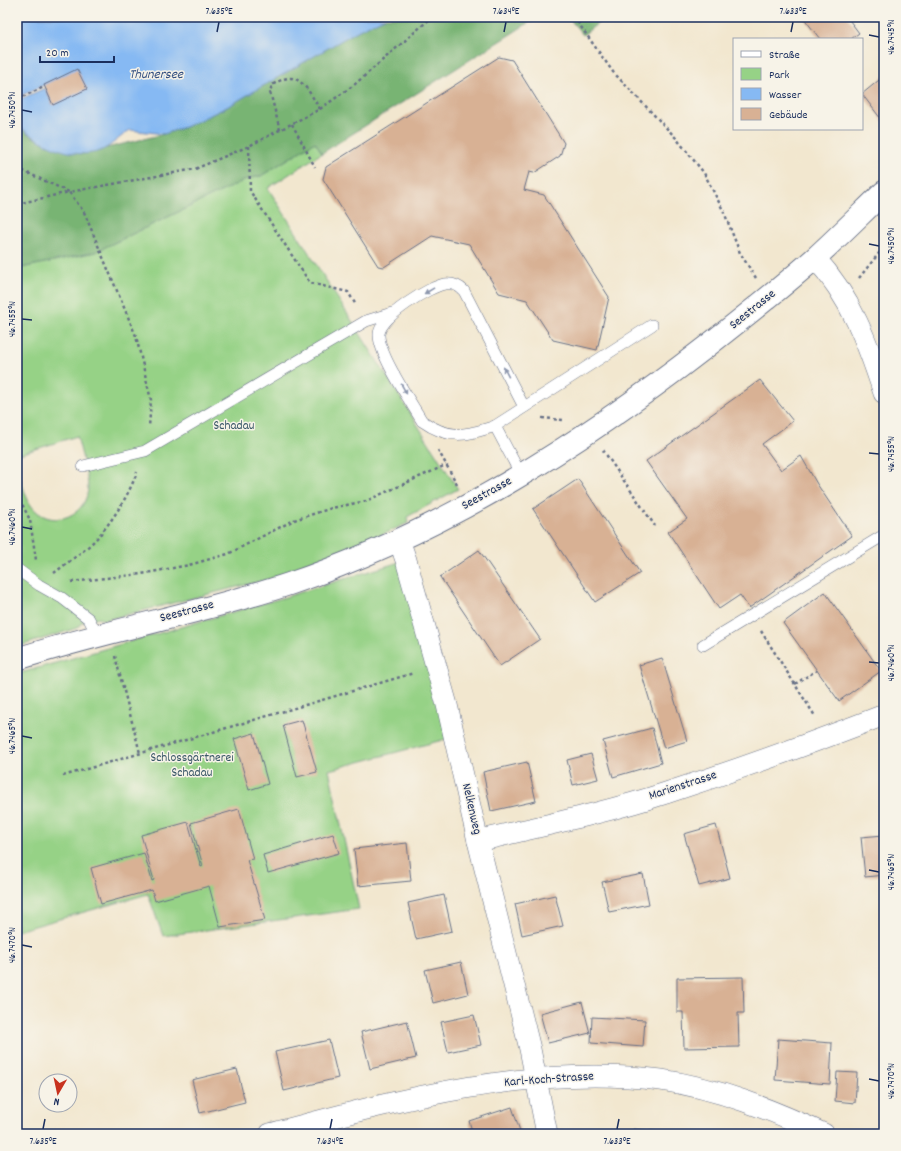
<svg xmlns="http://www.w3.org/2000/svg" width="901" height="1151" viewBox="0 0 901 1151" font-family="Dekko,sans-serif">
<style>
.green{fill:#96d286;stroke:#588072}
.forest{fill:#78b473;stroke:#4a7268}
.water{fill:#86b9f3;stroke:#5074a8}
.building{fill:#d8b194}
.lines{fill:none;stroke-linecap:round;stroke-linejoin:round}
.service-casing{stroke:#666f86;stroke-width:12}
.minor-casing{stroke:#666f86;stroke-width:22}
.tertiary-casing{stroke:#666f86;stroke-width:24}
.path{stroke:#666f86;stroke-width:2.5;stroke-dasharray:3 3;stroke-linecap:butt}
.service{stroke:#fff;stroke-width:11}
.minor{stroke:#fff;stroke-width:21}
.tertiary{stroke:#fff;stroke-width:22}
.oneway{fill:#8d97ae}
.ticks{fill:none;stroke:#1b2f5e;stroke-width:1.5}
.labels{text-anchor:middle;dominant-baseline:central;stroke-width:3;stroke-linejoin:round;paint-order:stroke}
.street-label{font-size:13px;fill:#1b2f5e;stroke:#f7f3e8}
.park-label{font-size:13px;fill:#3a5868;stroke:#f7f3e8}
.water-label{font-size:14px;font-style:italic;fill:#365283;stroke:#f7f3e8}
.neatline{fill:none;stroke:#1b2f5e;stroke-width:1.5}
.ticks-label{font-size:10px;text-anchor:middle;fill:#1b2f5e}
</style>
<rect width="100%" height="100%" fill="#f7f3e8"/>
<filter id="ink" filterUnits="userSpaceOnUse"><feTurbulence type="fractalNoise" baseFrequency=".025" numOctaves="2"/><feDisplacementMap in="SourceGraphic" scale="8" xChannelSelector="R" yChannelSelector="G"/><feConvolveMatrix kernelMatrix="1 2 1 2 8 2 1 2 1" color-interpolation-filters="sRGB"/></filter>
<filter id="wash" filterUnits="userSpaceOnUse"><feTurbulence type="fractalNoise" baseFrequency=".012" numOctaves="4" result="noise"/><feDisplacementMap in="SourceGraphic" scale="16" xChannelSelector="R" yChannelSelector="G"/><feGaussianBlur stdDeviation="0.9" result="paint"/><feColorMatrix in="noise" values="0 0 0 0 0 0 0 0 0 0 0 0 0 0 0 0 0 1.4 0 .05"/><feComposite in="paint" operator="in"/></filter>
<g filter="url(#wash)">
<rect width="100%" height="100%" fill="#f2e7cf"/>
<g class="green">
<path d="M315 142 322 153 268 188 458 489 407 517 408 523 337 555 269 579 105 620C92 616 85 618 77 628L17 647V468C22 480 25 501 35 510 54 529 88 515 88 487 88 476 80 449 77 436L17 455V269L95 252 247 179 261 176Z"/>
<path d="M406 560 454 737 329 770 359 909 163 936 148 894 17 931V674L282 598Z"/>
</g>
<g class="forest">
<path d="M386 17H538L322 153 315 142 261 176 247 179 95 252 17 269V125L31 136 48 145 82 154 164 134 185 127 227 107 359 30Z"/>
<path d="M568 17H606L583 35Z"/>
</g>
<path class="water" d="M17 17H386L359 30 227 107 185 127 164 134 130 130C121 136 110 147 100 151 71 161 39 142 17 125V98H23L45 88 53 105 77 70 22 95 17 96Z"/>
<g id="blocks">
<g class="building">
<path d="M803 17H847L859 33 851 39H820Z"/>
<path d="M499 57 512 60 564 143 560 156 534 173 529 172 524 190 544 195 609 297 597 350 553 340 527 300 499 293 469 244 432 236 384 267 378 266 323 179 326 167Z"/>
<path d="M77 69 87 89 53 105 44 85Z"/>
<path d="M884 76V123L862 94Z"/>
<path d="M760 380 793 421 762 444 781 470 801 456 817 484 852 536 749 608 740 595 719 609 668 532 687 519 646 461Z"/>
<path d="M578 479 640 573 595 602 533 509Z"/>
<path d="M479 550 540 639 500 666 440 577Z"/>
<path d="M825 592 881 671 839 701 783 623Z"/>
<path d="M662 658 687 741 664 748 639 665Z"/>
<path d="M302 720 317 772 297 777 283 725Z"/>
<path d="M652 728 661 763 613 777 603 741Z"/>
<path d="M254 733 268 784 249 790 234 739Z"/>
<path d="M591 754 598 779 573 785 567 760Z"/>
<path d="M527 762 536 801 491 811 483 772Z"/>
<path d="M239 809 253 859 247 860 265 920 220 927 209 886 155 901 152 890 101 904 91 868 144 853 152 881 154 880 141 835 188 822 201 867 203 866 191 823Z"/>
<path d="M716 825 730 878 699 886 684 834Z"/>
<path d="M333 834 339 853 268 873 263 855Z"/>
<path d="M884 835V875L865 877 861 837Z"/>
<path d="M407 843 411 881 358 886 354 849Z"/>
<path d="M643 874 649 904 609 912 602 882Z"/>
<path d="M444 895 452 931 416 939 408 903Z"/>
<path d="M555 895 563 926 522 935 515 904Z"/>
<path d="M461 962 468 994 433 1003 425 970Z"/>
<path d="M743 977 744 1013H738L739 1047 684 1048 683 1012H677V978Z"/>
<path d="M582 1002 590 1033 548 1043 540 1013Z"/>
<path d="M474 1015 481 1045 448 1052 441 1022Z"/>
<path d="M592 1017 645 1020 643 1047 591 1043Z"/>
<path d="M407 1021 416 1058 370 1069 361 1032Z"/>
<path d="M778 1039 832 1043 830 1084 775 1080Z"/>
<path d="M329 1040 338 1078 284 1091 275 1052Z"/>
<path d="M237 1069 245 1102 200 1113 192 1080Z"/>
<path d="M837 1072 857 1073 855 1103 835 1101Z"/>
<path d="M512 1107 521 1134H473L469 1121Z"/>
<path d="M633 1129 670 1133V1134H633Z"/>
</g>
</g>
</g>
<g filter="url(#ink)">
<use href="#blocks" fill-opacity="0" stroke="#666f86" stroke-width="1"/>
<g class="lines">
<defs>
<g id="service">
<path d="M495 426C466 436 449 440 422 421 411 402 378 354 379 334 380 317 430 286 445 284 454 283 459 286 464 291L524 407"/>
<path d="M83 466 145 451 366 321 392 313"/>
<path d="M521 475 495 426 652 325"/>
<path d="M17 569 39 585 62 598 89 619 98 637"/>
<path d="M703 645 884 535"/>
</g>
<g id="minor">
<path d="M815 258C851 297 868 344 884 393"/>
<path d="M399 540 406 560 447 705 478 841 530 1049 547 1134"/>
<path d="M478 841C541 826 605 813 666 793 740 769 812 743 884 715"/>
<path d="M270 1134C394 1101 531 1063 661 1080 718 1088 772 1110 824 1134"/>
</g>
<path id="tertiary" d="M17 659C106 630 200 614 289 584 441 533 580 445 706 347 743 318 780 289 815 258 839 236 861 214 884 192"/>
</defs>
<use href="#service" class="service-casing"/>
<use href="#minor" class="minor-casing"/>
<use href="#tertiary" class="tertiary-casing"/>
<g class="path">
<path d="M574 17 613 72 676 138 704 173 724 212 740 253 756 278"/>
<path d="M17 97H22L44 87"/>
<path d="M292 124 315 167"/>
<path d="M280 130 270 92 272 85C277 82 284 78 290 78 304 78 313 99 320 109"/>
<path d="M249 146 250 191 310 283 348 292 356 305"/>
<path d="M17 168 69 192 195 169 249 146 320 109 354 85 432 17"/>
<path d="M17 204 69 192 84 212 136 336 151 400 149 427"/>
<path d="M859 278 884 247"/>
<path d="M542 418 563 420"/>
<path d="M438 450 457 484"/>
<path d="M603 450 655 526"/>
<path d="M17 494 30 520 36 560"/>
<path d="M54 573C68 562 85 551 97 538 113 520 129 495 137 472"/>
<path d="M71 582 141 574 189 565 228 554 294 520 332 508 366 501 446 465"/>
<path d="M17 599 22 596"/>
<path d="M761 631 815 716"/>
<path d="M115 656 140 753"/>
<path d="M795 684 817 670"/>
<path d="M63 776 414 673"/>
</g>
<use href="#service" class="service"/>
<use href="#minor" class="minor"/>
<use href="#tertiary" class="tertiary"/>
</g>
<defs><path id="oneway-solid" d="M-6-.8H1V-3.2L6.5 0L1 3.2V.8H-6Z"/></defs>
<g class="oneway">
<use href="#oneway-solid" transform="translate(429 291) rotate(149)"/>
<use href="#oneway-solid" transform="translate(506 372) rotate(-117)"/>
<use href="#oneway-solid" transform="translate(404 389) rotate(61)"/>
</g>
</g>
<path class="ticks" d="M217 32 219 22M504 32 506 22M791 32 793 22M869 35 879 37M22 110 32 112M869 244 879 246M22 319 32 320M869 453 879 454M22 527 32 529M869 662 879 663M22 736 32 738M869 870 879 872M22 945 32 947M869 1079 879 1081M43 1129 45 1119M330 1129 332 1119M617 1129 619 1119"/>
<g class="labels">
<g class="street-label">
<text transform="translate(753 310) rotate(-39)">Seestrasse</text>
<text transform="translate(487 494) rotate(-29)">Seestrasse</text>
<text transform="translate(187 612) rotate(-15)">Seestrasse</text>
<text transform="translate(683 786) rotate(-18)">Marienstrasse</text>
<text transform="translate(471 809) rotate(77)">Nelkenweg</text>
<text transform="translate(549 1080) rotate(-4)">Karl-Koch-Strasse</text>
</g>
<g class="park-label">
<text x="234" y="426">Schadau</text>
<text x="192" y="758">Schlossgärtnerei<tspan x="192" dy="15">Schadau</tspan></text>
</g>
<g class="water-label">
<text x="156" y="75">Thunersee</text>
</g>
</g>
<rect width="901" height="1151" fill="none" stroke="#f7f3e8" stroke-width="44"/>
<rect x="733" y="38" width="130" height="92" fill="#f7f3e8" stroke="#9fa5b1"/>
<rect x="741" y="51" width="20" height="6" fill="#ffffff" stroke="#9fa5b1"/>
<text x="769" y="58" font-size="12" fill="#1b2f5e">Straße</text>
<rect x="741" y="68" width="20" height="12" fill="#96d286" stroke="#9fa5b1"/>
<text x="769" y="78" font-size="12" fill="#1b2f5e">Park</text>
<rect x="741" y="88" width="20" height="12" fill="#86b9f3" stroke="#9fa5b1"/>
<text x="769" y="98" font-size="12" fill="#1b2f5e">Wasser</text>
<rect x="741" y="108" width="20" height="12" fill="#d8b194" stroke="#9fa5b1"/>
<text x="769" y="118" font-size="12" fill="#1b2f5e">Gebäude</text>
<g transform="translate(58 1093) rotate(189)"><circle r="19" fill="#f7f3e8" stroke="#9fa5b1"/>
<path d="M0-3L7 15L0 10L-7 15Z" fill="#c8321e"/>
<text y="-6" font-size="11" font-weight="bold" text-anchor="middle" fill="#1b2f5e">N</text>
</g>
<path d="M40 56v6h74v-6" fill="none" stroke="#1b2f5e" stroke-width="2"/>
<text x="46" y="56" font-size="12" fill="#1b2f5e" stroke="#f7f3e8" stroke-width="3" paint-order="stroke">20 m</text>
<rect x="22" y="22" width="857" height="1107" class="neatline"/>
<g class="ticks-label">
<text x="219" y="14">7.635°E</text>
<text x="506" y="14">7.634°E</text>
<text x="793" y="14">7.633°E</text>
<text transform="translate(890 37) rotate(-90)" y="4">46.7445°N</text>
<text transform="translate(11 110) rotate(-90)" y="4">46.7450°N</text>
<text transform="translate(890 246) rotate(-90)" y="4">46.7450°N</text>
<text transform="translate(11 319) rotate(-90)" y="4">46.7455°N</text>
<text transform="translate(890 454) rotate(-90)" y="4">46.7455°N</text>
<text transform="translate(11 527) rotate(-90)" y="4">46.7460°N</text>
<text transform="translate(890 663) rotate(-90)" y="4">46.7460°N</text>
<text transform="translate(11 736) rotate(-90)" y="4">46.7465°N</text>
<text transform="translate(890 872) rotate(-90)" y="4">46.7465°N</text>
<text transform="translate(11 945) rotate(-90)" y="4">46.7470°N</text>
<text transform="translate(890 1081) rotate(-90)" y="4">46.7470°N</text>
<text x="43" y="1144">7.635°E</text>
<text x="330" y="1144">7.634°E</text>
<text x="617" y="1144">7.633°E</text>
</g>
</svg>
